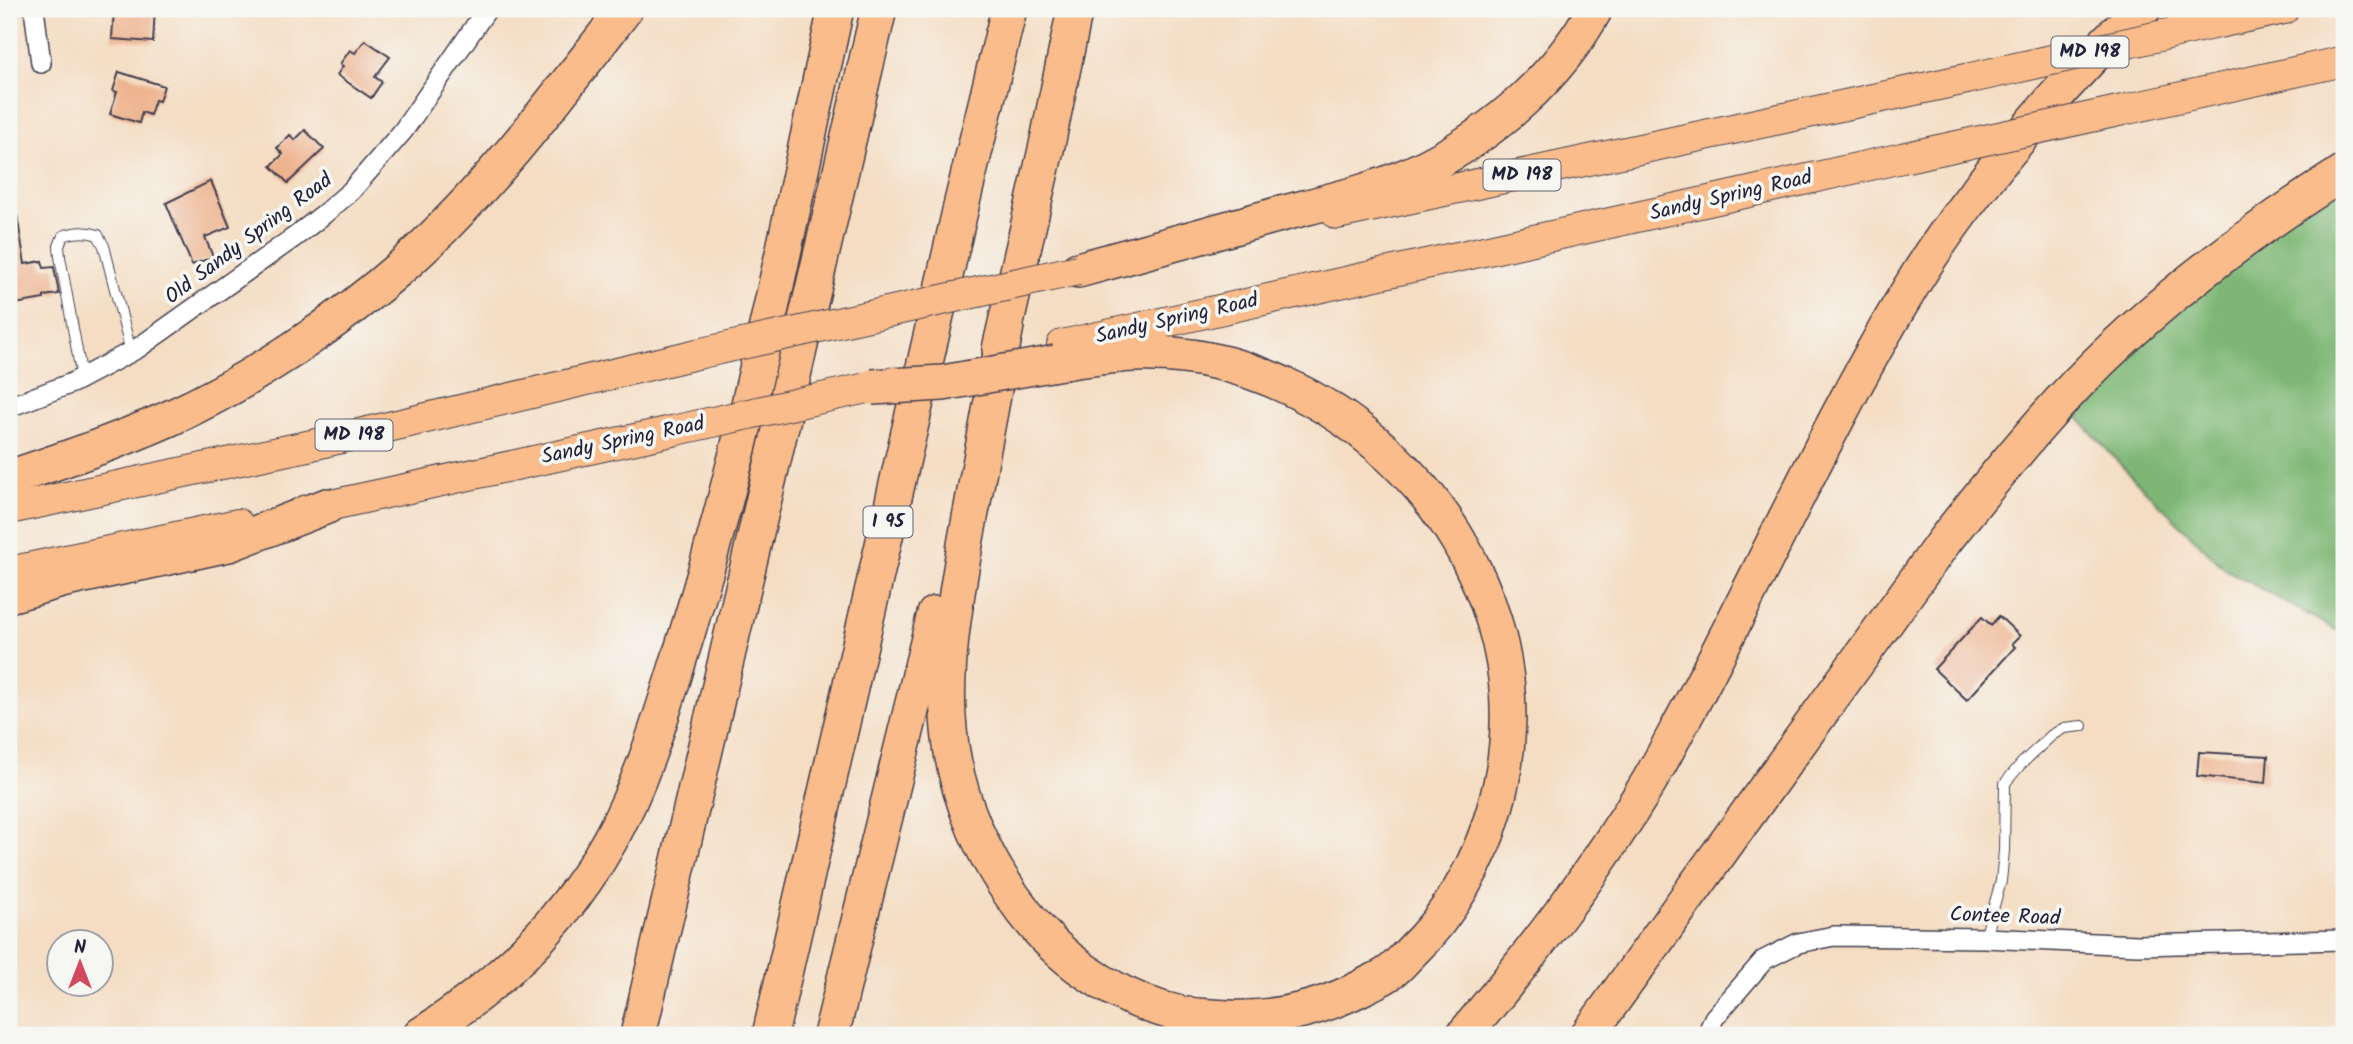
<svg xmlns="http://www.w3.org/2000/svg" width="2353" height="1044" viewBox="0 0 2353 1044" font-family="Kalam,sans-serif">
<style>
.forest{fill:#7eb774;stroke:#506c58;stroke-width:2}
.building{fill:#eeb38f}
.lines{fill:none;stroke-linecap:round;stroke-linejoin:round}
.lane-casing{stroke:#423e4f;stroke-width:12}
.street-casing{stroke:#423e4f;stroke-width:22}
.primary-casing{stroke:#423e4f;stroke-width:32}
.highway-casing{stroke:#423e4f;stroke-width:38}
.lane{stroke:#fff;stroke-width:10}
.street{stroke:#fff;stroke-width:19}
.primary{stroke:#f9bc8a;stroke-width:30}
.highway{stroke:#f9bc8a;stroke-width:35}
.primary-bridge-casing{stroke:#423e4f;stroke-width:32;stroke-linecap:butt}
.highway-bridge-casing{stroke:#423e4f;stroke-width:38;stroke-linecap:butt}
.primary-bridge{stroke:#f9bc8a;stroke-width:30}
.highway-bridge{stroke:#f9bc8a;stroke-width:35}
.labels{text-anchor:middle;dominant-baseline:central;stroke-width:7;stroke-linejoin:round;paint-order:stroke}
.shield{fill:#f6f6f2;stroke:#626272;stroke-width:2}
.shield-label{font-size:19px;font-weight:bold;fill:#22223b}
.street-label{font-size:21px;fill:#22223b;stroke:#f6f6f2}
</style>
<rect width="100%" height="100%" fill="#f6f6f2"/>
<filter id="ink" filterUnits="userSpaceOnUse"><feTurbulence type="fractalNoise" baseFrequency=".0143" numOctaves="2"/><feDisplacementMap in="SourceGraphic" scale="14" xChannelSelector="R" yChannelSelector="G"/><feConvolveMatrix kernelMatrix="1 2 1 2 8 2 1 2 1" color-interpolation-filters="sRGB"/></filter>
<filter id="wash" filterUnits="userSpaceOnUse"><feTurbulence type="fractalNoise" baseFrequency=".00686" numOctaves="4" result="noise"/><feDisplacementMap in="SourceGraphic" scale="28" xChannelSelector="R" yChannelSelector="G"/><feGaussianBlur stdDeviation="1.57" result="paint"/><feColorMatrix in="noise" values="0 0 0 0 0 0 0 0 0 0 0 0 0 0 0 0 0 1.4 0 .05"/><feComposite in="paint" operator="in"/></filter>
<g filter="url(#wash)">
<rect width="100%" height="100%" fill="#f4ddc2"/>
<path class="forest" d="M2344 172V629L2336 630 2225 569 2132 477 2062 400Z"/>
<g id="blocks">
<g class="building">
<path d="M114 9H155L153 42 112 39Z"/>
<path d="M365 40 390 57 375 77 382 82 371 98 337 75 343 66 340 64 350 50 355 53Z"/>
<path d="M119 72 164 86 159 101 155 100 150 115 142 112 139 123 110 114 117 92 113 91Z"/>
<path d="M305 130 324 149 288 183 271 166 283 154 277 148 290 135 295 140Z"/>
<path d="M211 181 230 227 205 237 213 257 192 265 166 203Z"/>
<path d="M17 215 25 264 42 261 44 268 54 267 59 294 44 296V299L9 305V216Z"/>
<path d="M1999 616 2020 636 2012 644 2015 647 1967 700 1934 669 1982 617 1991 625Z"/>
<path d="M2199 752 2268 756 2266 783 2197 776Z"/>
</g>
</g>
</g>
<g filter="url(#ink)">
<use href="#blocks" fill-opacity="0" stroke="#423e4f" stroke-width="2"/>
<g class="lines">
<defs>
<g id="lane">
<path d="M82 378 60 257 59 246 63 236C76 231 86 231 98 235L104 246 131 352"/>
<path d="M1985 938 2001 881 2004 851 2005 783 2021 764 2052 735 2064 728 2082 726"/>
</g>
<g id="street">
<path d="M34 9 41 63"/>
<path d="M9 407 72 383 138 348 296 236 324 214 351 191 403 131 487 9"/>
<path d="M1707 1035 1714 1018 1764 960 1798 943 1834 936 1985 938 2137 945 2344 940"/>
</g>
<g id="primary">
<path d="M2213 24 2284 9"/>
<path d="M2123 110 2344 61"/>
<path d="M1337 214 1966 79"/>
<path d="M1062 345 1902 158"/>
<path d="M9 509 312 445 697 354"/>
<path d="M304 511 672 431"/>
<path d="M9 572 238 524"/>
</g>
<g id="highway">
<path d="M1078 270C1141 253 1204 235 1266 218 1320 203 1378 192 1428 166 1496 131 1558 77 1595 9"/>
<path d="M1006 326C992 397 979 468 966 539 956 598 945 657 948 716 952 795 987 871 1039 930 1074 970 1128 1003 1181 1014 1190 1016 1201 1016 1210 1017 1263 1022 1316 1011 1363 987 1371 982 1381 979 1389 973 1397 968 1404 959 1410 953 1490 876 1525 752 1500 644 1487 587 1458 531 1420 487 1350 406 1244 350 1135 354 1108 355 1082 359 1056 363"/>
<path d="M1000 349 1047 145 1075 9"/>
<path d="M9 478C63 460 116 442 168 419 252 381 338 323 407 262 489 188 558 96 625 9"/>
<path d="M9 595 62 580 229 544 327 506"/>
<path d="M421 1035C498 986 565 921 610 840 645 777 664 706 686 637 750 431 789 219 836 9"/>
<path d="M638 1035 879 9"/>
<path d="M770 1035 963 198 1009 9"/>
<path d="M831 1035 935 614"/>
<path d="M1464 1035C1530 956 1594 874 1647 785 1663 758 1677 730 1692 703 1765 566 1829 422 1909 290 1950 221 2002 157 2055 97 2083 66 2111 35 2143 9"/>
<path d="M1588 1035 1945 540C1982 493 2020 446 2060 402 2142 312 2242 237 2344 172"/>
</g>
</defs>
<use href="#lane" class="lane-casing"/>
<use href="#street" class="street-casing"/>
<use href="#primary" class="primary-casing"/>
<use href="#highway" class="highway-casing"/>
<use href="#lane" class="lane"/>
<use href="#street" class="street"/>
<use href="#primary" class="primary"/>
<use href="#highway" class="highway"/>
<defs>
<g id="primary-bridge">
<path d="M1966 79 2213 24"/>
<path d="M1902 158 2123 110"/>
<path d="M697 354 1078 270"/>
<path d="M672 431 894 382"/>
</g>
<path id="highway-bridge" d="M872 387 943 383 1056 363"/>
</defs>
<use href="#primary-bridge" class="primary-bridge-casing"/>
<use href="#highway-bridge" class="highway-bridge-casing"/>
<use href="#primary-bridge" class="primary-bridge"/>
<use href="#highway-bridge" class="highway-bridge"/>
</g>
</g>
<g class="labels">
<g class="shield">
<rect x="2051.5" y="36.5" width="77" height="31" rx="5"/>
<rect x="1483.5" y="159.5" width="77" height="31" rx="5"/>
<rect x="315.5" y="419.5" width="77" height="31" rx="5"/>
<rect x="863.5" y="506.5" width="49" height="31" rx="5"/>
</g>
<g class="shield-label">
<text x="2090" y="52">MD 198</text>
<text x="1522" y="175">MD 198</text>
<text x="354" y="435">MD 198</text>
<text x="888" y="522">I 95</text>
</g>
<g class="street-label">
<text transform="translate(1731 196) rotate(-13)">Sandy Spring Road</text>
<text transform="translate(249 239) rotate(-37)">Old Sandy Spring Road</text>
<text transform="translate(1177 319) rotate(-13)">Sandy Spring Road</text>
<text transform="translate(623 441) rotate(-12)">Sandy Spring Road</text>
<text transform="translate(2005 917) rotate(2)">Contee Road</text>
</g>
</g>
<rect width="2353" height="1044" fill="none" stroke="#f6f6f2" stroke-width="35"/>
<g transform="translate(80 963)"><circle r="33" fill="#f6f6f2" stroke="#a1a1a9" stroke-width="2"/>
<path d="M0-5L12 26L0 18L-12 26Z" fill="#d1495b"/>
<text y="-10" font-size="19" font-weight="bold" text-anchor="middle" fill="#22223b">N</text>
</g>
</svg>
